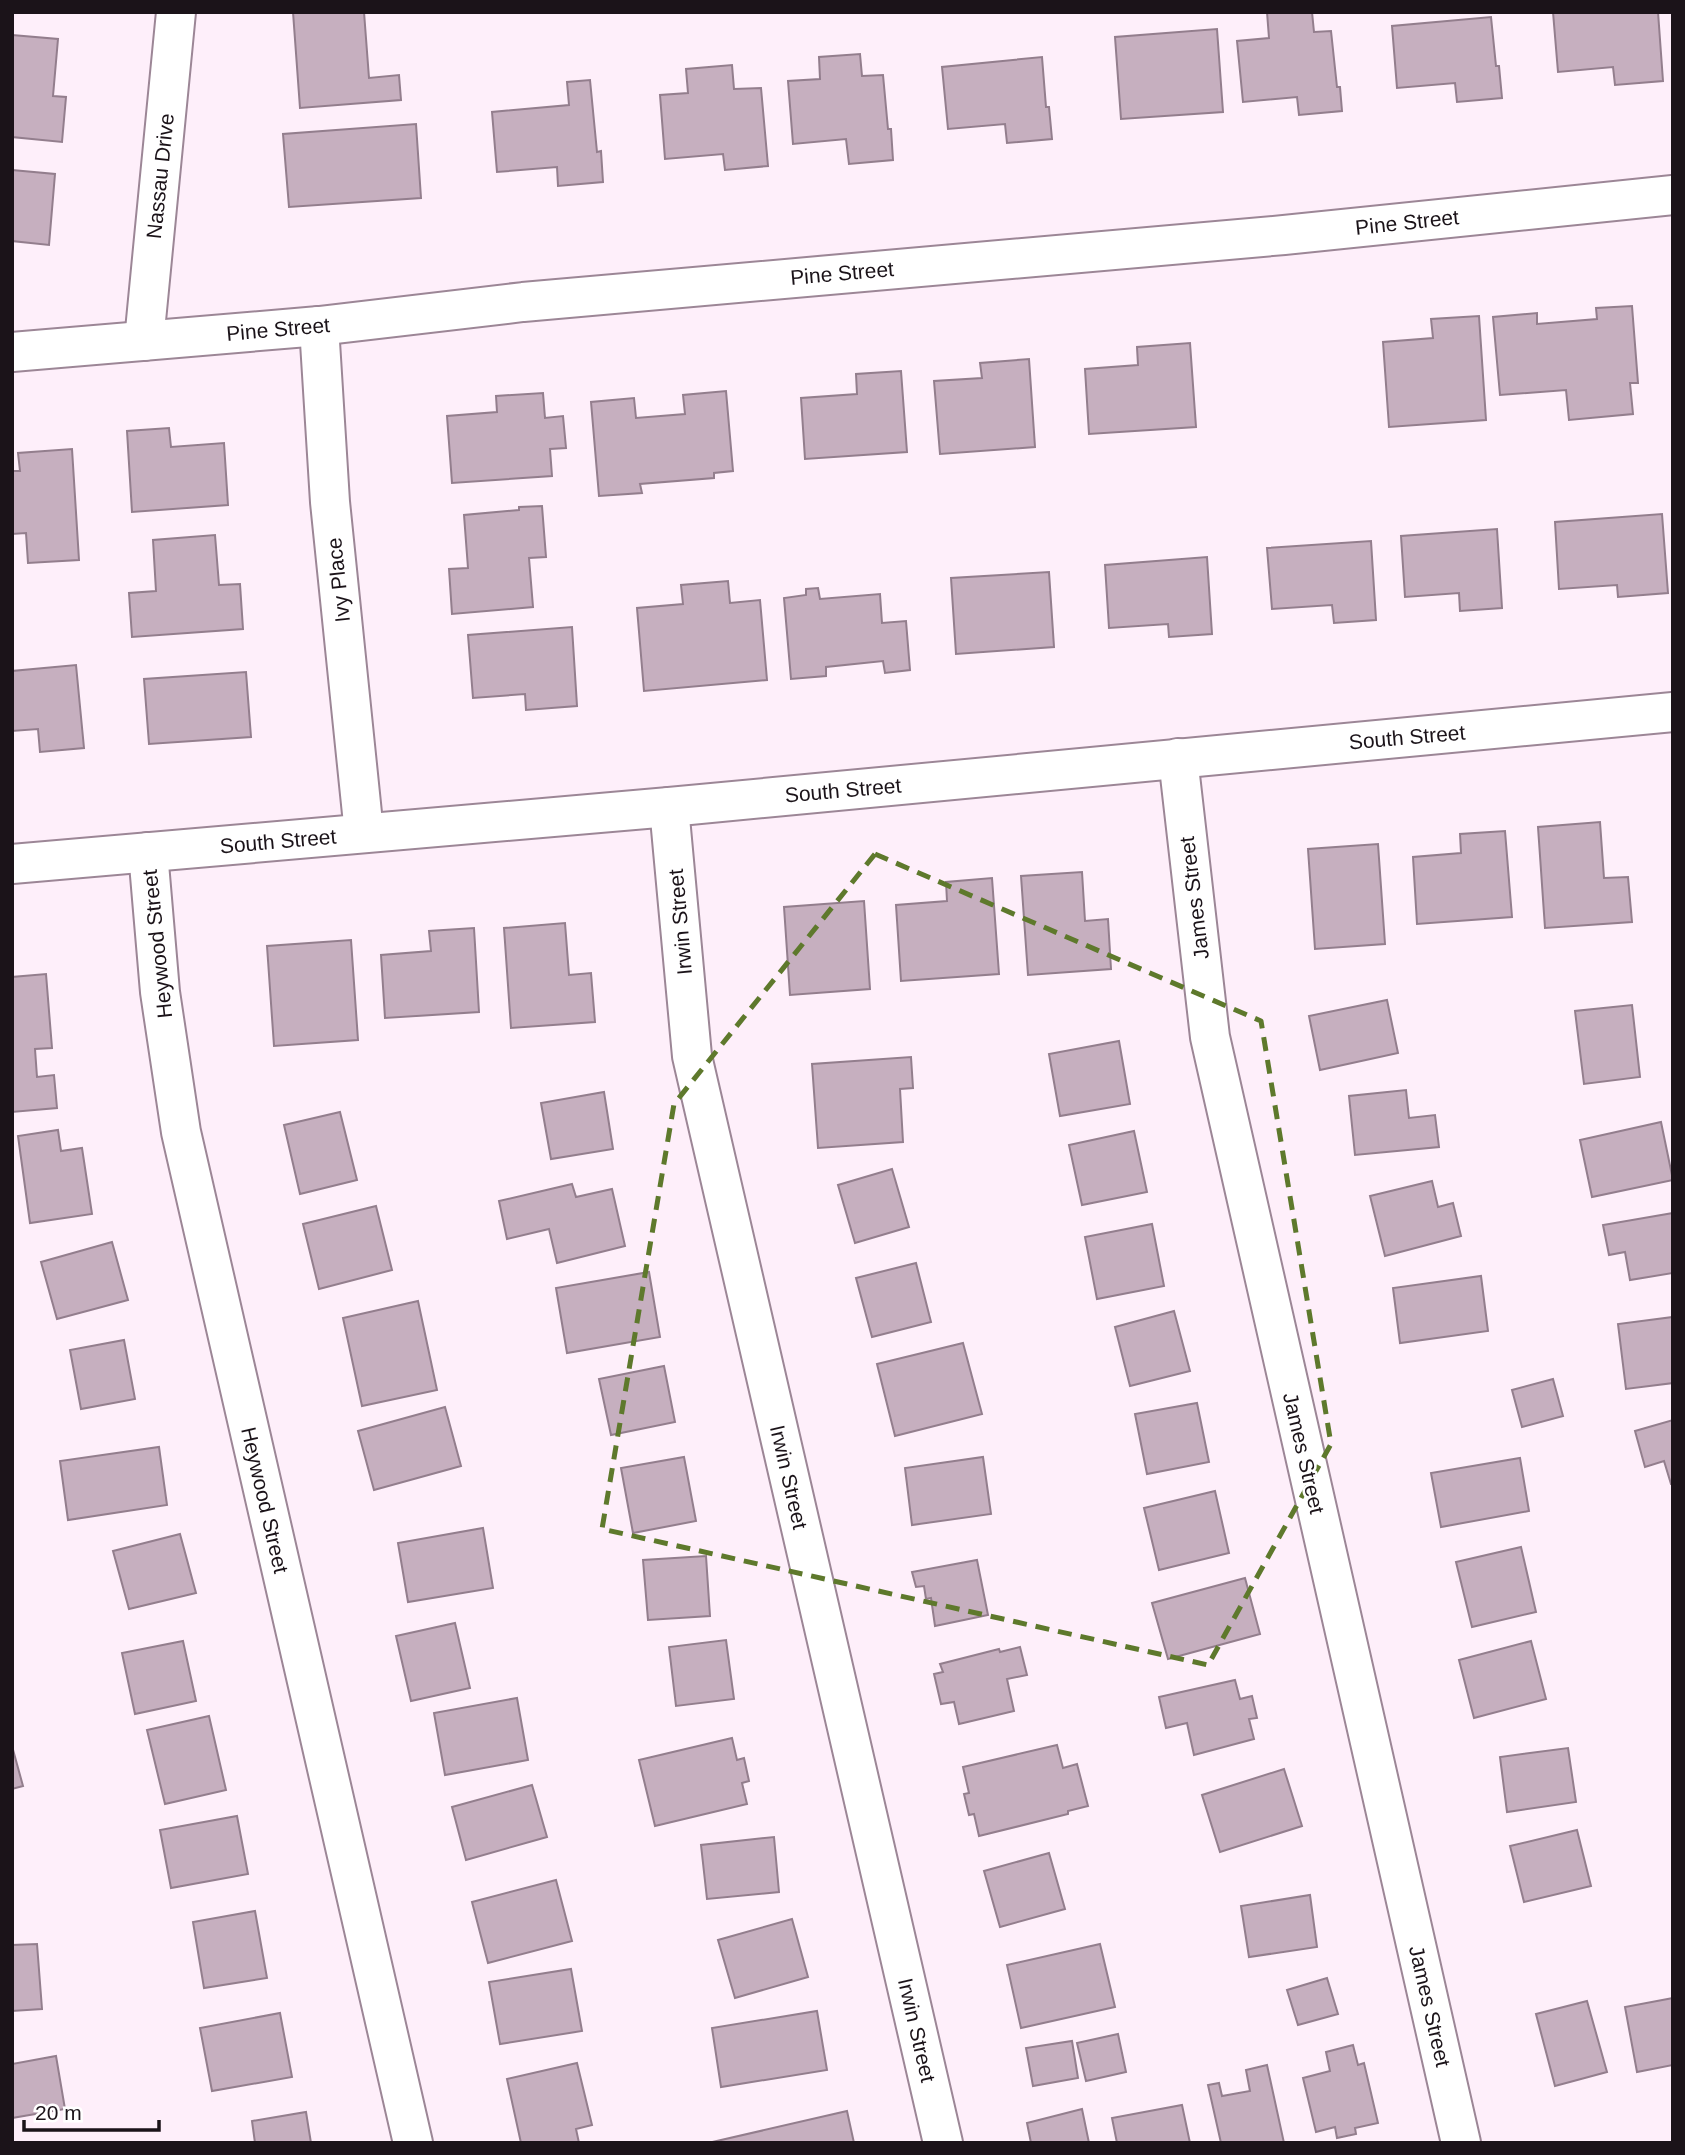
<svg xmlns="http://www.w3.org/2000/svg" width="1685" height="2155" viewBox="0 0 1685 2155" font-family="Helvetica,sans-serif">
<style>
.building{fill:#c6afbf;stroke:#937e8d;stroke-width:2}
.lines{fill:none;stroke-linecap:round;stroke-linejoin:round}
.minor-casing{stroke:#9c8696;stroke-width:42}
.minor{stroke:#fff;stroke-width:38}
.marked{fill:none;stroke:#5e792c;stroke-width:5;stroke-dasharray:14 9;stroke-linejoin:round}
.labels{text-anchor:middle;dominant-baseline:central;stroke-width:5;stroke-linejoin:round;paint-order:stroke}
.street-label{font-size:21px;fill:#1b1319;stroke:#fff}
</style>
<rect width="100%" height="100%" fill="#feeffa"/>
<g class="building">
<path d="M293 12H364L369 78 399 75 401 100 300 108Z"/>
<path d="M1267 12H1312L1314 32 1331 31 1337 87H1340L1342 111 1299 115 1297 97 1243 102 1237 41 1269 38Z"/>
<path d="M1553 12H1658L1663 81 1615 85 1613 67 1558 72Z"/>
<path d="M1491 17 1496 66H1499L1502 98 1457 102 1455 83 1397 88 1392 26Z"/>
<path d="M1217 29 1223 112 1121 119 1115 37Z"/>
<path d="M12 35 58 39 53 96 66 97 62 142 12 137Z"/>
<path d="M860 54 862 76 883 75 888 129H891L893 160 849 164 846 139 793 144 788 81 820 79 819 57Z"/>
<path d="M1042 57 1046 107H1049L1052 139 1007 143 1005 124 948 129 942 67Z"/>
<path d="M732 65 734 89 761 88 768 166 725 170 723 154 665 159 660 95 688 93 686 69Z"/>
<path d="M590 80 597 152 601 151 603 182 558 186 557 167 497 172 492 112 569 105 567 82Z"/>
<path d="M416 124 421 198 289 207 283 134Z"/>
<path d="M12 170 55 174 49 245 12 241Z"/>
<path d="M1632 306 1638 383H1630L1633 414 1569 420 1566 390 1500 395 1493 317 1537 313V324L1597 319 1596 308Z"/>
<path d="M1479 316 1486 420 1389 427 1383 342 1433 338 1431 319Z"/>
<path d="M1190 343 1196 427 1089 434 1085 369 1138 365 1137 347Z"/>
<path d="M1029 359 1035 447 940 454 934 381 982 378 980 363Z"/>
<path d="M901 371 907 452 805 459 801 398 857 394 856 374Z"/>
<path d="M726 391 733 471 714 473V478L640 484 642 493 599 496 591 402 634 398 636 418 685 414 683 395Z"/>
<path d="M543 393 545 418 563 416 566 448 550 449 552 476 452 483 447 416 497 412 496 396Z"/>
<path d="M169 428 171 447 224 443 228 505 132 512 127 431Z"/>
<path d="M72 449 79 560 28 563 26 533 12 534V471H20L18 453Z"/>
<path d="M542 506 546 557 529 558 533 607 452 614 449 569 468 568 464 515 519 510V507Z"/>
<path d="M1662 514 1668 593 1618 597 1617 585 1559 589 1555 522Z"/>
<path d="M1497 529 1502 608 1460 611 1459 593 1405 597 1401 536Z"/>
<path d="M215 535 219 585 240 584 243 629 132 637 129 593 156 591 153 540Z"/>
<path d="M1371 541 1376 620 1334 623 1332 605 1272 609 1267 548Z"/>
<path d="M1207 557 1212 634 1169 637 1168 624 1109 628 1105 565Z"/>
<path d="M1049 572 1054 647 956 654 951 578Z"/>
<path d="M728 581 730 603 760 600 767 680 644 691 637 608 683 604 681 585Z"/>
<path d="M818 588 820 599 880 594 882 623 906 621 910 670 885 673 883 661 826 667V676L791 679 784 598 806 595V589Z"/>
<path d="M572 627 577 706 526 710 525 694 473 698 468 635Z"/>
<path d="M76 665 84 748 40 752 38 729 12 731V671Z"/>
<path d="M246 672 251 737 149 744 144 679Z"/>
<path d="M1600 822 1604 878 1628 877 1632 922 1545 928 1538 827Z"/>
<path d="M1505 831 1512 917 1417 924 1413 857 1461 853 1460 834Z"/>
<path d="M1378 844 1385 944 1315 949 1308 849Z"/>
<path d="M1082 872 1085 921 1108 919 1111 969 1028 975 1021 876Z"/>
<path d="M992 878 999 974 901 981 896 905 947 901 946 882Z"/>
<path d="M864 901 870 989 790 995 784 907Z"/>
<path d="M565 923 569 975 591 973 595 1022 511 1028 504 928Z"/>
<path d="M474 928 479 1012 385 1018 381 955 431 951 429 931Z"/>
<path d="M351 940 358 1040 274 1046 267 946Z"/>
<path d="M46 974 52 1048 35 1049 37 1077 54 1075 57 1108 12 1112V977Z"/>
<path d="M1387 1000 1398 1053 1320 1070 1309 1016Z"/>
<path d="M1632 1005 1640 1077 1584 1084 1575 1011Z"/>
<path d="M1119 1041 1130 1104 1060 1116 1049 1054Z"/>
<path d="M911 1057 913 1088 900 1089 903 1142 818 1148 812 1064Z"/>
<path d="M1406 1090 1409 1118 1435 1115 1439 1147 1355 1155 1349 1096Z"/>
<path d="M604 1092 613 1149 551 1159 541 1103Z"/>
<path d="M340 1112 357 1180 300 1194 284 1125Z"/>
<path d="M1661 1122 1673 1180 1592 1197 1580 1140Z"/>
<path d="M58 1130 61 1151 82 1148 92 1214 30 1223 18 1136Z"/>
<path d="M1134 1131 1147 1192 1082 1205 1069 1145Z"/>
<path d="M892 1169 909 1227 855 1243 838 1185Z"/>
<path d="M1432 1181 1438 1207 1453 1203 1461 1236 1385 1256 1370 1196Z"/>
<path d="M572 1184 576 1197 612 1189 625 1246 557 1263 549 1229 507 1239 499 1201Z"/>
<path d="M376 1206 392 1270 319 1289 303 1224Z"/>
<path d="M1673 1213V1273L1630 1280 1625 1252 1609 1255 1603 1225Z"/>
<path d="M1152 1224 1164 1286 1097 1299 1085 1237Z"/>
<path d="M112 1242 128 1300 57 1319 41 1262Z"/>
<path d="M916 1263 931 1322 872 1337 856 1278Z"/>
<path d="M649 1272 660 1337 567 1353 556 1288Z"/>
<path d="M1481 1276 1488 1331 1400 1343 1393 1288Z"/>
<path d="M418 1301 437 1390 362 1406 343 1318Z"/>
<path d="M1174 1311 1190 1371 1130 1386 1115 1327Z"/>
<path d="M1673 1317V1383L1626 1389 1618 1324Z"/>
<path d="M124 1340 135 1399 81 1409 70 1350Z"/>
<path d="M963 1343 982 1414 895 1436 877 1364Z"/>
<path d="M664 1366 675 1422 611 1435 599 1379Z"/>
<path d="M1553 1379 1563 1416 1522 1427 1512 1390Z"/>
<path d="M1197 1403 1209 1462 1147 1474 1135 1414Z"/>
<path d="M445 1407 461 1466 374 1490 358 1431Z"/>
<path d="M1673 1420V1484H1671L1664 1461 1645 1467 1635 1431Z"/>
<path d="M159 1447 167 1505 68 1520 60 1461Z"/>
<path d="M684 1457 696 1521 633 1533 621 1468Z"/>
<path d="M983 1457 991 1514 912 1525 905 1468Z"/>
<path d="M1520 1458 1529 1511 1441 1527 1431 1473Z"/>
<path d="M1215 1491 1229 1553 1159 1570 1144 1508Z"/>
<path d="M483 1528 493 1588 408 1602 398 1543Z"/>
<path d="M180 1534 196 1593 129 1609 113 1551Z"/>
<path d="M1521 1547 1536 1612 1472 1627 1456 1562Z"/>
<path d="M706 1556 710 1616 648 1620 643 1560Z"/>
<path d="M977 1560 988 1615 935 1626 931 1598 926 1599 924 1586 916 1587 912 1572Z"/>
<path d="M1245 1578 1260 1634 1168 1659 1152 1603Z"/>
<path d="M455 1623 470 1688 411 1701 396 1636Z"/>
<path d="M726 1640 734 1699 676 1706 669 1647Z"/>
<path d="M183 1641 196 1701 135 1714 122 1653Z"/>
<path d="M1531 1641 1546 1699 1474 1718 1459 1660Z"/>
<path d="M1020 1647 1027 1675 1007 1679 1014 1711 959 1724 954 1702 941 1704 934 1674 943 1672 940 1664 999 1649 1000 1652Z"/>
<path d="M1235 1680 1240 1699 1252 1696 1257 1718 1249 1719 1254 1739 1194 1755 1187 1723 1166 1728 1159 1697Z"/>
<path d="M517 1698 528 1760 445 1775 434 1713Z"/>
<path d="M209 1716 226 1790 165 1804 147 1730Z"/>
<path d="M732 1738 737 1760 744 1758 749 1781 742 1783 747 1804 655 1826 639 1760Z"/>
<path d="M1057 1745 1063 1768 1077 1764 1088 1806 1068 1811V1814L979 1836 974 1814 969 1815 964 1794 969 1793 963 1767Z"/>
<path d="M12 1746 23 1786 12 1789Z"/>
<path d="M1568 1748 1576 1802 1507 1812 1500 1757Z"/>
<path d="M1284 1769 1302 1826 1220 1852 1202 1795Z"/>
<path d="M532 1785 547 1837 466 1860 452 1807Z"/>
<path d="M237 1816 248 1874 171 1888 160 1830Z"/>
<path d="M1577 1830 1591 1886 1524 1902 1510 1846Z"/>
<path d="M774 1837 779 1892 707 1899 701 1845Z"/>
<path d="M1049 1853 1065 1909 1000 1927 984 1871Z"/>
<path d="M556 1880 572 1941 488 1963 472 1902Z"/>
<path d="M1310 1895 1317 1947 1249 1957 1241 1906Z"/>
<path d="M255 1911 267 1978 204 1988 193 1922Z"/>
<path d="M792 1919 808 1977 735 1998 718 1940Z"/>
<path d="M37 1944 42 2009 12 2011V1945Z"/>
<path d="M1100 1944 1115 2007 1021 2028 1007 1965Z"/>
<path d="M571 1969 582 2031 500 2044 489 1982Z"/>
<path d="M1327 1978 1338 2014 1298 2025 1287 1990Z"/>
<path d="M1673 1998V2065L1637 2072 1625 2007Z"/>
<path d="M1587 2001 1607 2072 1555 2086 1536 2014Z"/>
<path d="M817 2011 827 2070 721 2087 712 2028Z"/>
<path d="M280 2013 292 2077 212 2091 200 2028Z"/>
<path d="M1118 2034 1126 2072 1086 2081 1077 2043Z"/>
<path d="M1072 2041 1078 2078 1033 2086 1026 2048Z"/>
<path d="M1353 2045 1358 2065 1364 2063 1378 2123 1355 2128 1356 2134 1337 2138 1335 2127 1316 2132 1303 2078 1330 2071 1326 2052Z"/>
<path d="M56 2056 65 2109 12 2118V2064Z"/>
<path d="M577 2063 592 2125 576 2129 579 2143H521L507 2079Z"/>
<path d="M1267 2065 1284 2143H1221L1208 2085 1219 2083 1222 2096 1250 2091 1246 2070Z"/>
<path d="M1182 2105 1190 2143H1117L1112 2118Z"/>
<path d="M1082 2109 1089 2143H1031L1027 2123Z"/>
<path d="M847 2111 854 2143H708Z"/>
<path d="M306 2112 311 2143H255L252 2121Z"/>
</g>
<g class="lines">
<defs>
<g id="minor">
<path d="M319 326 330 502 364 833"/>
<path d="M144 341 176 12"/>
<path d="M12 352 319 326 523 302 1284 235 1673 195"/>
<path d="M1178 758 1210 1037 1461 2143"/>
<path d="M669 807 692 1056 943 2143"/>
<path d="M148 852 160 992 181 1132 413 2143"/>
<path d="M12 864 669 807 1673 712"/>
</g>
</defs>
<use href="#minor" class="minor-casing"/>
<use href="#minor" class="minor"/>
</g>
<path class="marked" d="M875 854 1261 1021 1331 1444 1208 1665 602 1529 674 1104Z"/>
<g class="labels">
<g class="street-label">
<text transform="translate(160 176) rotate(-84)">Nassau Drive</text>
<text transform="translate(1407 222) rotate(-6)">Pine Street</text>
<text transform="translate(842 273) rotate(-5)">Pine Street</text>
<text transform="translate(278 329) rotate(-5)">Pine Street</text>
<text transform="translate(338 580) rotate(-96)">Ivy Place</text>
<text transform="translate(1407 737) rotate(-5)">South Street</text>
<text transform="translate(843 790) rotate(-5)">South Street</text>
<text transform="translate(278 841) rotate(-5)">South Street</text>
<text transform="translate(1194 898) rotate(-97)">James Street</text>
<text transform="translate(680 922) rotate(-95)">Irwin Street</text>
<text transform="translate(157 944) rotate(-96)">Heywood Street</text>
<text transform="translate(1304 1453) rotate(77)">James Street</text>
<text transform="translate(789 1477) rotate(77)">Irwin Street</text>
<text transform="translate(265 1500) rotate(77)">Heywood Street</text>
<text transform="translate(1430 2006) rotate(77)">James Street</text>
<text transform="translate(917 2030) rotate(77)">Irwin Street</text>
</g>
</g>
<rect width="1685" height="2155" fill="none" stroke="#1b1319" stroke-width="28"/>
<path d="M24 2120v10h135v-10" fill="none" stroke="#1b1319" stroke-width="3.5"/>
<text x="35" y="2120" font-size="21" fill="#1b1319" stroke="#ffffff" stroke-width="5" paint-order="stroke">20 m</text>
</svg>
